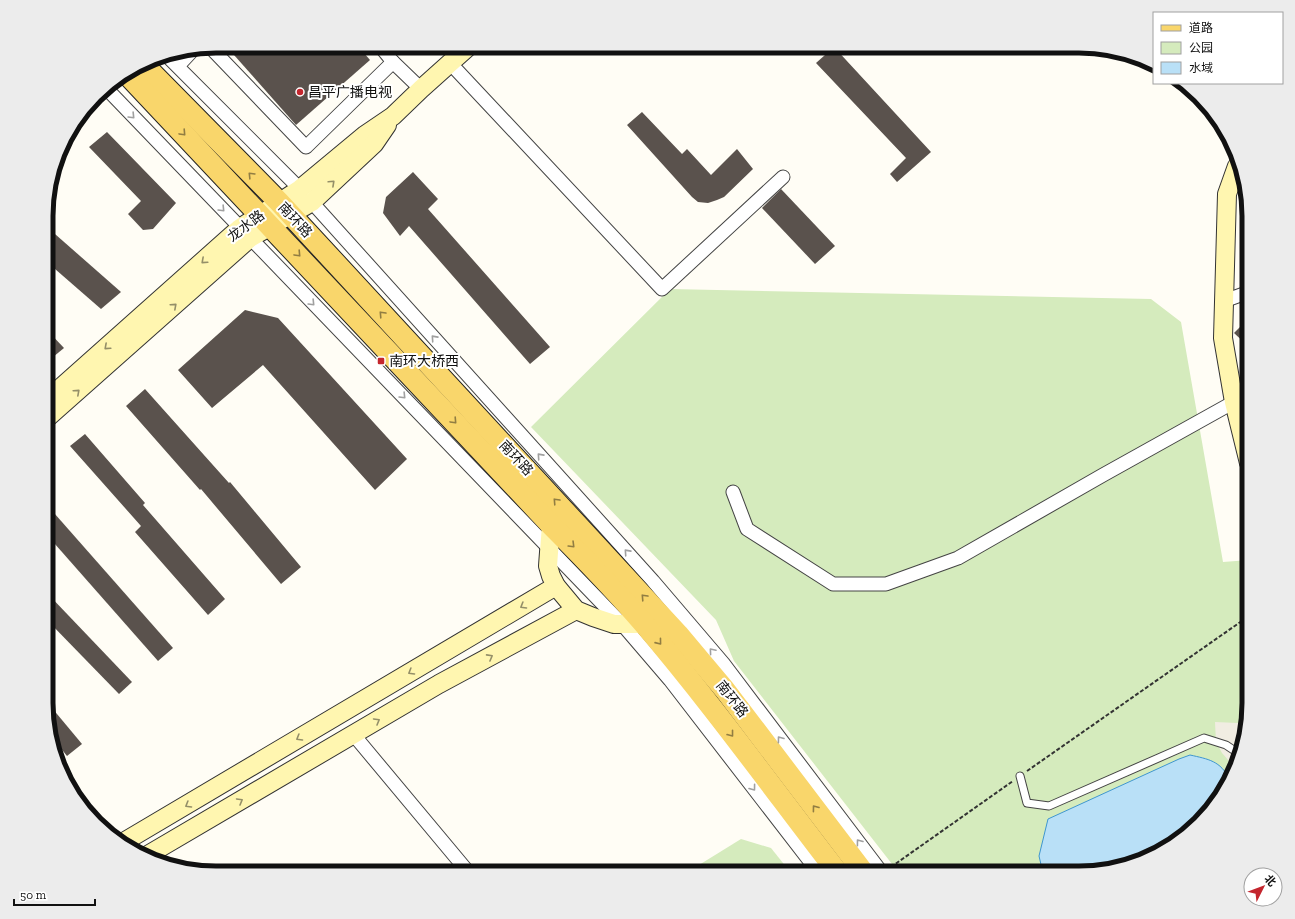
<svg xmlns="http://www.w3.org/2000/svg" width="1295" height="919" viewBox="0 0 1295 919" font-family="'Zilla Slab','Noto Sans SC',serif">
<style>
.green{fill:#d5ebbd}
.plaza{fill:#f1ede2}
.water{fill:#b9e0f7;stroke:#3f96cf}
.building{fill:#5a524d}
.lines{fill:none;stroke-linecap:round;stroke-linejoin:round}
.lane-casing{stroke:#444;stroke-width:9}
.street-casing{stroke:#444;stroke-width:15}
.secondary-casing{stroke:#333;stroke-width:20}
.primary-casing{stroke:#222;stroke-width:23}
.path{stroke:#333;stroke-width:2;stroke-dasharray:4 2;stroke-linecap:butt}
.lane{stroke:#fff;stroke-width:7}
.street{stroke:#fff;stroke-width:13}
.secondary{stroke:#fff6b0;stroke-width:18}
.primary{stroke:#f9d66b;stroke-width:21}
.oneway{stroke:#a0a0a0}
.oneway2{stroke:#917d42}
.oneway3{stroke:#948f68}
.poi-dot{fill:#c4262e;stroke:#fff;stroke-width:1.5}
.labels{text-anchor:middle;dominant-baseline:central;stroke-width:4;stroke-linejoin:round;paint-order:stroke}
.poi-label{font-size:14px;fill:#111;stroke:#fff;text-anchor:start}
.street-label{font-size:14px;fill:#111;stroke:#fff}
.rim{fill:none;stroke:#111;stroke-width:5}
</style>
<rect width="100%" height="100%" fill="#fffdf5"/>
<g class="green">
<path d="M670 289 1151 299 1181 322 1223 562 1249 560V714L1240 758 1214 806 1155 855 1080 873H899L734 661 716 620 531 427Z"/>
<path d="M741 839 771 848 791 873H686Z"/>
</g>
<path class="plaza" d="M1215 722 1238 723 1245 734 1240 758 1235 768 1222 753 1216 742Z"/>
<path class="water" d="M1190 755C1208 759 1221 761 1229 779L1214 806 1155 855 1080 873H1043L1039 856 1048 819 1179 759Z"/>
<g class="building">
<path d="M226 46H358L370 60 296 125Z"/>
<path d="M834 47 931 152 897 182 890 174 906 158 816 63Z"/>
<path d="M642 112 682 154 687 149 711 175 737 149 753 169 724 197 717 200 708 203 698 202 692 197 627 125Z"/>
<path d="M107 132 176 203 153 229 143 230 128 214 141 201 89 147Z"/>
<path d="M413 172 438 199 428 209 550 347 530 364 409 226 400 236 383 213 386 197Z"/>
<path d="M781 189 835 246 815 264 762 208Z"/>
<path d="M47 227 121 292 101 309 47 262Z"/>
<path d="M245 310 278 318 407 459 375 490 263 365 212 408 178 370Z"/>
<path d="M1249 318V347L1234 333Z"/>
<path d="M47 330 64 348 47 362Z"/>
<path d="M145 389 229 483 230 482 301 567 281 584 201 489 200 490 126 406Z"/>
<path d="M85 434 145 503 143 505 225 599 208 615 135 532 141 526 70 446Z"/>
<path d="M47 505 173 648 158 661 47 535Z"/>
<path d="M47 593 132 682 119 694 47 620Z"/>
<path d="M47 702 82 744 67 756 51 736 47 725Z"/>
</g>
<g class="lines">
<defs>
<path id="lane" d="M1020 776 1027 803 1049 806 1204 738 1226 745 1241 755"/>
<g id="street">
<path d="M380 46 393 62 421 89"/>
<path d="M210 47 306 147 393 62"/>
<path d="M167 56 300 189 653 581 723 663 882 873"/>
<path d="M450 63 662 289 783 177"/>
<path d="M178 66 192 51"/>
<path d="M105 87 622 624 670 680 819 873"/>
<path d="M1224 301 1249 292"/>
<path d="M733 492 747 529 833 584H886L958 558 1103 475 1234 402"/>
<path d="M353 734 469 873"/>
</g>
<g id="secondary">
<path d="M1237 166 1227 194 1223 338 1234 402 1249 463"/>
<path d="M47 400 240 228 300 189 365 135 393 116 421 89 469 46"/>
<path d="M47 418 250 238 312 202 374 144 387 125"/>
<path d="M551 525 548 566 551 576 556 586 576 610 593 617 614 624H644"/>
<path d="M122 843 556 586"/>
<path d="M146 856 439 684 576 610"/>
</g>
<g id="primary">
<path d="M143 64 279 202 678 634 725 690 864 873"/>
<path d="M127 74 551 525C583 557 615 590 644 624 712 704 774 790 838 873"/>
</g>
</defs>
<use href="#lane" class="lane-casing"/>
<use href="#street" class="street-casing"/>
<use href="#secondary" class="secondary-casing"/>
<use href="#primary" class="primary-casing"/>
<g class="path">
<path d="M1027 771 1249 616"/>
<path d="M891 867 1013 781"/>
</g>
<use href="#lane" class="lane"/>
<use href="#street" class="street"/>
<use href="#secondary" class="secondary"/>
<use href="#primary" class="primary"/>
</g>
<defs><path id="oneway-chevron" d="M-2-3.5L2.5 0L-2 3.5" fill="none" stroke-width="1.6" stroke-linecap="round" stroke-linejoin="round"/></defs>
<g class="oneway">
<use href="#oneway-chevron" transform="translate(132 116) rotate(46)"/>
<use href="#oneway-chevron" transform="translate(222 209) rotate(46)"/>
<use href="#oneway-chevron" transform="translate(312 303) rotate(46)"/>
<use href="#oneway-chevron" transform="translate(434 338) rotate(-132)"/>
<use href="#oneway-chevron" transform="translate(403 396) rotate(46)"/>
<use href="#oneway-chevron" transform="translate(540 456) rotate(-132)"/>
<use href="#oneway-chevron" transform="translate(627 552) rotate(-132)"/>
<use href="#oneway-chevron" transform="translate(712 651) rotate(-130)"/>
<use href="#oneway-chevron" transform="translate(780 739) rotate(-127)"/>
<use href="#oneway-chevron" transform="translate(753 788) rotate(53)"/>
<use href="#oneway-chevron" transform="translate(859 842) rotate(-127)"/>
</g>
<g class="oneway2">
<use href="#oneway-chevron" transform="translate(183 133) rotate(47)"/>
<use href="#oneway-chevron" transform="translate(251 175) rotate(-134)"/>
<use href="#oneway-chevron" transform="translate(298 254) rotate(47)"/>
<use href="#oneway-chevron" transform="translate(382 314) rotate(-133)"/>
<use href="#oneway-chevron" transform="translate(454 421) rotate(47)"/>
<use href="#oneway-chevron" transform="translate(556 501) rotate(-133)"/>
<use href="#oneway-chevron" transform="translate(572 545) rotate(45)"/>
<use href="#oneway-chevron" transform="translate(644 597) rotate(-133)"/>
<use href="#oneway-chevron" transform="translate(659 642) rotate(51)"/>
<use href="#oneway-chevron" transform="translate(731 734) rotate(52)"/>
<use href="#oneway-chevron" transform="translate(815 808) rotate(-127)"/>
</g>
<g class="oneway3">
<use href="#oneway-chevron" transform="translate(332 183) rotate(-43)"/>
<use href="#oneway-chevron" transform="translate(204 261) rotate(138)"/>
<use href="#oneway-chevron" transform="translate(174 306) rotate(-42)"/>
<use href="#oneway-chevron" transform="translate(107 347) rotate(138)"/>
<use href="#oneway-chevron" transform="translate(77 392) rotate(-42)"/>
<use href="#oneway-chevron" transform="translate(523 606) rotate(149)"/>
<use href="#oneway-chevron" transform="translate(490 657) rotate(-29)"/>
<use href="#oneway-chevron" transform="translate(411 672) rotate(149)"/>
<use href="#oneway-chevron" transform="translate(377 721) rotate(-30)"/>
<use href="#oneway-chevron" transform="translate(299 738) rotate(149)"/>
<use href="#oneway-chevron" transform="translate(240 801) rotate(-30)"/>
<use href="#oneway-chevron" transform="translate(188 805) rotate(149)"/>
</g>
<g class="poi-dot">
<circle cx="300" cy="92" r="4"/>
<rect x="377" y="357" width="8" height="8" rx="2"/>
</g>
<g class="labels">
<g class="poi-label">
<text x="308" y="92">昌平广播电视</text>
<text x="389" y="361">南环大桥西</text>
</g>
<g class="street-label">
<text transform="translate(295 220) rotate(47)">南环路</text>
<text transform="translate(246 226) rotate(-37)">龙水路</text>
<text transform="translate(516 458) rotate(47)">南环路</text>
<text transform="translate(732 699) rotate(52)">南环路</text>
</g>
</g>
<path d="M0 0H1295V919H0ZM216 53H1079A163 163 0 0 1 1242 216V703A163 163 0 0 1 1079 866H216A163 163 0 0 1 53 703V216A163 163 0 0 1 216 53Z" fill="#ececec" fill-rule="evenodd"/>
<path class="rim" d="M216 53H1079A163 163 0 0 1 1242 216V703A163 163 0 0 1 1079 866H216A163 163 0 0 1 53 703V216A163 163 0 0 1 216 53Z"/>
<rect x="1153" y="12" width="130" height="72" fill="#ffffff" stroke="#a0a0a0"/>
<rect x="1161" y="25" width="20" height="6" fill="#f9d66b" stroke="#a0a0a0"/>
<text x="1189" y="32" font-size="12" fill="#111111">道路</text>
<rect x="1161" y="42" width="20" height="12" fill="#d5ebbd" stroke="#a0a0a0"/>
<text x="1189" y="52" font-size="12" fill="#111111">公园</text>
<rect x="1161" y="62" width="20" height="12" fill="#b9e0f7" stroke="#a0a0a0"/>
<text x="1189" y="72" font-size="12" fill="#111111">水域</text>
<g transform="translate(1263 887) rotate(48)"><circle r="19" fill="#ffffff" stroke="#a0a0a0"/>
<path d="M0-3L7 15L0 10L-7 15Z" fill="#c4262e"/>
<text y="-6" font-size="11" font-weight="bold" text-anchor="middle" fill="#111111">北</text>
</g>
<path d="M14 899v6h81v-6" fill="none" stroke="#111111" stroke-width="2"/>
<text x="20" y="899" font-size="12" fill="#111111" stroke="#ffffff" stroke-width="3" paint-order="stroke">50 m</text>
</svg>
